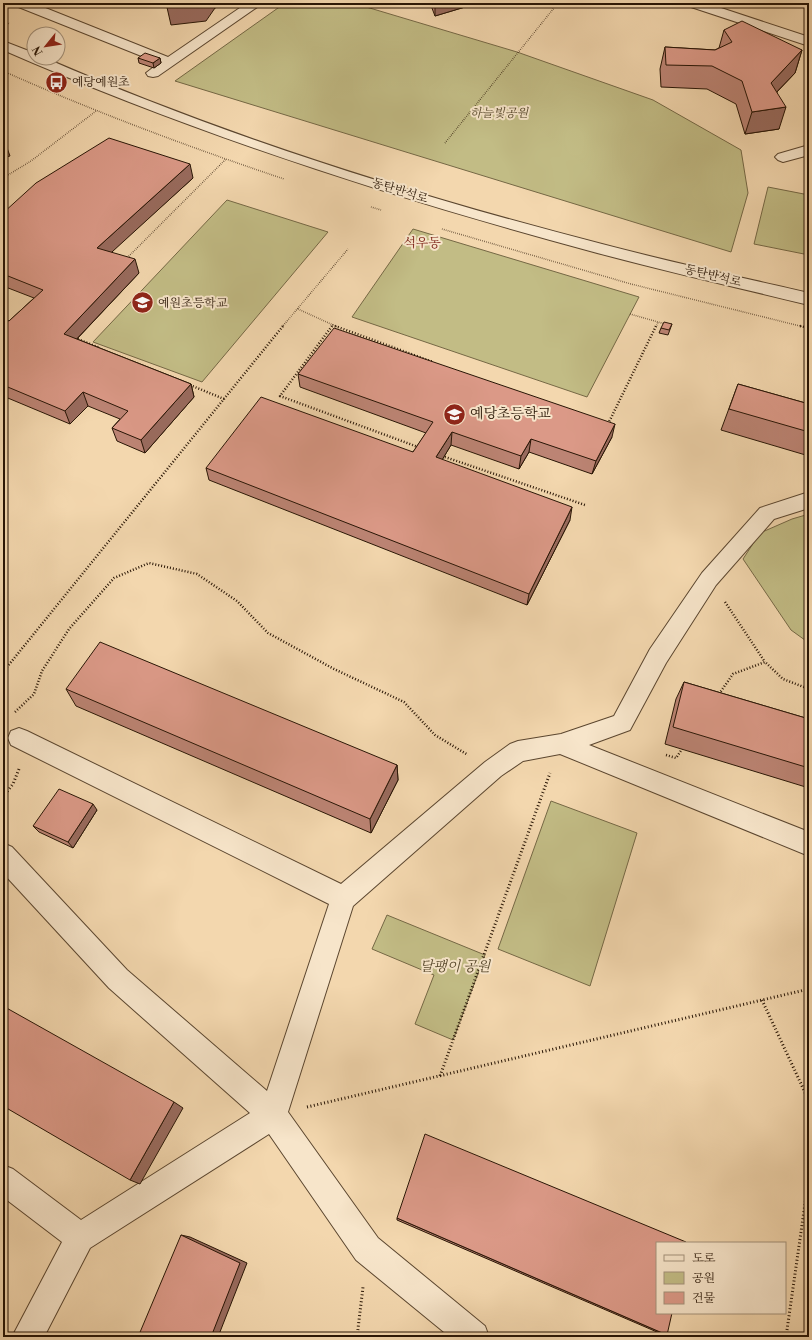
<svg xmlns="http://www.w3.org/2000/svg" width="812" height="1340" viewBox="0 0 812 1340" font-family="'Libre Bodoni','Noto Serif KR',serif">
<style>
.green{fill:#c2bc85;stroke:#756845}
.lines{fill:none;stroke-linecap:round;stroke-linejoin:round}
.minor-casing{stroke:#5b462f;stroke-width:2}
.path-far2{stroke:#281505;stroke-width:1.5;stroke-dasharray:0.5 1.5;stroke-linecap:butt}
.path-far1{stroke:#281505;stroke-width:2.5;stroke-dasharray:1 2;stroke-linecap:butt}
.path{stroke:#281505;stroke-width:3;stroke-dasharray:1 2.5;stroke-linecap:butt}
.minor{fill:#f7e5ca;fill-rule:evenodd}
.wall{fill:#bc8474;stroke:#281505}
.shaded-wall{fill:#996b5e;stroke:#281505}
.building{fill:#db9987;stroke:#281505}
.labels{text-anchor:middle;dominant-baseline:central;stroke-width:4;stroke-linejoin:round;paint-order:stroke}
.far-poi-label{font-size:12px;fill:#281505;stroke:#f7e5ca;text-anchor:start}
.far-park-label{font-size:12px;font-style:italic;fill:#56472b;stroke:#f7e5ca}
.far-street-label{font-size:12px;fill:#281505;stroke:#f7e5ca}
.far-quarter-label{font-size:13px;fill:#7a1f14;stroke:#f7e5ca}
.poi-label{font-size:14px;fill:#281505;stroke:#f7e5ca;text-anchor:start}
.park-label{font-size:14px;font-style:italic;fill:#56472b;stroke:#f7e5ca}
</style>
<rect width="100%" height="100%" fill="#f3d7ae"/>
<filter id="stains"><feTurbulence type="fractalNoise" baseFrequency=".005" numOctaves="4"/><feColorMatrix values="0 0 0 0 .2 0 0 0 0 .09 0 0 0 0 .02 0 0 0 .5 -.17"/></filter>
<radialGradient id="worn" r=".72"><stop offset=".6" stop-color="#630" stop-opacity="0"/><stop offset="1" stop-color="#630" stop-opacity=".3"/></radialGradient>
<g class="green">
<path d="M285 3H353L517 52 653 100 741 150 748 193 731 252 175 81Z"/>
<path d="M768 187 809 195V255L754 244Z"/>
<path d="M227 200 328 232 202 382 93 342Z"/>
<path d="M413 229 639 297 587 397 352 317Z"/>
<path d="M809 514V643L791 630 743 559 760 533 792 519Z"/>
<path d="M551 801 637 833 590 986 498 949Z"/>
<path d="M387 915 485 955 453 1040 415 1024 434 975 372 949Z"/>
</g>
<g class="lines">
<defs>
<g id="minor">
<path d="M14 3H33L168 57 247 3H263L158 76 153 77 148 76 146 73 159 63 16 6Z"/>
<path d="M686 3H706L809 37V46L688 6Z"/>
<path d="M3 41 34 53V58H45C224 136 412 195 602 244 670 262 740 277 809 293V305C736 287 663 271 590 251 390 197 193 133 3 50Z"/>
<path d="M809 145V155L783 162 778 160 775 157 778 154Z"/>
<path d="M809 492V508L774 519 716 585 666 663 630 730 589 745 809 832V856L560 754 523 761 501 776 353 906 288 1112 378 1238 485 1326 489 1337H450L356 1260 269 1134 90 1248 44 1337H12L62 1242 3 1197V1165L13 1169 81 1220 250 1113 109 988 3 873V843L12 847 127 970 267 1091 329 904 11 745 8 738 11 731 19 728 27 731 341 884 485 762 510 744 518 741 561 734 614 716 650 649 702 573 760 508Z"/>
</g>
</defs>
<use href="#minor" class="minor-casing"/>
<g class="path-far2">
<path d="M3 21 10 24"/>
<path d="M3 71C95 112 189 147 284 179"/>
<path d="M445 143 558 3"/>
<path d="M3 178 31 161 96 111"/>
<path d="M371 207 381 210"/>
<path d="M442 229 631 284 804 327"/>
<path d="M126 259 226 159"/>
<path d="M298 309 333 325"/>
<path d="M630 314 665 324"/>
<path d="M282 327 348 249"/>
<path d="M332 327 333 325 338 327"/>
<path d="M656 327 658 322"/>
</g>
<g class="path-far1">
<path d="M332 326 280 396 418 447"/>
<path d="M335 326 433 362"/>
<path d="M800 326 809 328"/>
<path d="M75 338 100 348"/>
<path d="M190 385 224 399"/>
<path d="M608 424 656 326"/>
<path d="M442 456 585 505"/>
<path d="M725 602 765 662"/>
<path d="M3 672 283 326"/>
<path d="M719 694 733 674 765 662 783 679 809 689"/>
<path d="M15 712 34 694 42 671 69 629 114 578 149 563 197 574 237 601 268 633 334 669 404 702 435 735 468 755"/>
<path d="M666 755 676 758 684 746"/>
</g>
<g class="path">
<path d="M3 797 13 784 19 769"/>
<path d="M762 1000 809 1101"/>
<path d="M440 1076 550 773"/>
<path d="M307 1107 809 989"/>
<path d="M357 1337 363 1287"/>
<path d="M786 1337 809 1176"/>
</g>
<use href="#minor" class="minor"/>
</g>
<g class="wall">
<path d="M430 3H465V7L435 16Z"/>
<path d="M724 30 802 50 795 73 777 92 779 129 745 134 736 104 707 89 661 87 660 69 665 47 715 50 719 48Z"/>
<path d="M138 58H160L161 63 154 68 139 63Z"/>
<path d="M193 178 111 252 139 273 77 339 191 384 194 397 145 453 117 441 112 428 120 419 88 406 70 424 3 396V319L9 321 34 298 3 286V213Z"/>
<path d="M672 324 668 335 659 333 661 328Z"/>
<path d="M298 374 612 437 592 474 529 452 519 469 451 445 442 460 570 520 527 605 209 480 206 468 413 452 426 433 300 387Z"/>
<path d="M738 384 809 404V456L721 430Z"/>
<path d="M684 682 809 719V788L665 744 676 699Z"/>
<path d="M66 689 397 765 398 780 371 833 76 706Z"/>
<path d="M97 810 73 848 39 832 33 826Z"/>
<path d="M397 1218 667 1335 657 1332 397 1220Z"/>
</g>
<g class="shaded-wall">
<path d="M166 3H229L215 8 206 21 171 25Z"/>
<path d="M435 3H465V7L435 16Z"/>
<path d="M802 50 795 73 764 105 771 83Z"/>
<path d="M160 58 161 63 154 68 153 63Z"/>
<path d="M786 107 779 129 745 134 752 112Z"/>
<path d="M3 137 10 156 3 158Z"/>
<path d="M190 164 193 178 101 262 97 248Z"/>
<path d="M135 259 139 273 69 347 64 334Z"/>
<path d="M191 384 194 397 145 453 141 440Z"/>
<path d="M83 392 88 406 70 424 65 411Z"/>
<path d="M615 424 612 437 592 474 596 461Z"/>
<path d="M452 432 451 445 436 470V457Z"/>
<path d="M531 439 529 452 519 469 521 456Z"/>
<path d="M572 507 570 520 527 605 529 594Z"/>
<path d="M397 765 398 780 371 833 370 819Z"/>
<path d="M93 804 97 810 73 848 68 842Z"/>
<path d="M174 1102 183 1108 140 1184 130 1180Z"/>
<path d="M181 1235 190 1237 247 1263 218 1337H211Z"/>
</g>
<g class="building">
<path d="M742 21 802 50 771 83 786 107 752 112 742 81 712 66 666 65 665 47 715 50 732 42 724 30Z"/>
<path d="M145 53 160 58 153 63 138 58Z"/>
<path d="M109 138 190 164 97 248 135 259 64 334 191 384 141 440 112 428 128 411 83 392 65 411 3 385V319L9 321 43 290 3 274V213L36 183Z"/>
<path d="M664 322 672 324 669 330 661 328Z"/>
<path d="M334 328 615 424 596 461 531 439 521 456 452 432 436 457 572 507 529 594 206 468 261 397 413 452 433 422 298 374Z"/>
<path d="M738 384 809 404V432L729 409Z"/>
<path d="M100 642 397 765 370 819 66 689Z"/>
<path d="M684 682 809 719V768L673 727Z"/>
<path d="M59 789 93 804 68 842 33 826Z"/>
<path d="M3 1006 174 1102 130 1180 3 1106Z"/>
<path d="M425 1134 686 1242V1243H657V1313H672L667 1335 397 1218Z"/>
<path d="M181 1235 240 1263 211 1337H138Z"/>
</g>
<defs>
<symbol id="bus-disc" viewBox="-11 -11 22 22"><circle r="9.5" fill="#8f2418" stroke="#f7e5ca"/><path d="M-5-6H5V4H4V6H2V4H-2V6H-4V4H-5ZM-3.5-4V0h7V-4ZM-3.5 1.2v1.5H-2V1.2ZM2 1.2v1.5H3.5V1.2Z" fill="#fff"/></symbol>
<symbol id="school-disc" viewBox="-11 -11 22 22"><circle r="9.5" fill="#8f2418" stroke="#f7e5ca"/><path d="M0-5L7-2L0 1L-7-2ZM-4 1L0 2.5L4 1V4Q0 6-4 4Z" fill="#fff"/></symbol>
</defs>
<g fill-rule="evenodd">
<use href="#bus-disc" x="44" y="70" width="25" height="25"/>
<use href="#school-disc" x="130" y="290" width="25" height="25"/>
<use href="#school-disc" x="442" y="402" width="25" height="25"/>
</g>
<g class="labels">
<g class="far-poi-label">
<text x="72" y="82">예당예원초</text>
<text x="158" y="303">예원초등학교</text>
</g>
<g class="far-park-label">
<text x="499" y="113">하늘빛공원</text>
</g>
<g class="far-street-label">
<text transform="translate(400 191) rotate(17)">동탄반석로</text>
<text transform="translate(713 276) rotate(14)">동탄반석로</text>
</g>
<g class="far-quarter-label">
<text x="422" y="243">석우동</text>
</g>
<g class="poi-label">
<text x="470" y="414">예당초등학교</text>
</g>
<g class="park-label">
<text x="455" y="967">달팽이 공원</text>
</g>
</g>
<rect width="812" height="1340" fill="none" stroke="#f3d7ae" stroke-width="16"/>
<rect x="4" y="4" width="804" height="1332" fill="none" stroke="#281505" stroke-width="2"/>
<rect x="8" y="8" width="796" height="1324" fill="none" stroke="#281505"/>
<rect x="656" y="1242" width="130" height="72" fill="#f7e5ca" stroke="#a4927b"/>
<rect x="664" y="1255" width="20" height="6" fill="#f7e5ca" stroke="#a4927b"/>
<text x="692" y="1262" font-size="12" fill="#281505">도로</text>
<rect x="664" y="1272" width="20" height="12" fill="#c2bc85" stroke="#a4927b"/>
<text x="692" y="1282" font-size="12" fill="#281505">공원</text>
<rect x="664" y="1292" width="20" height="12" fill="#db9987" stroke="#a4927b"/>
<text x="692" y="1302" font-size="12" fill="#281505">건물</text>
<g transform="translate(46 46) rotate(240)"><circle r="19" fill="#f7e5ca" stroke="#a4927b"/>
<path d="M0-3L7 15L0 10L-7 15Z" fill="#8f2418"/>
<text y="-6" font-size="11" font-weight="bold" text-anchor="middle" fill="#281505">N</text>
</g>
<rect width="100%" height="100%" filter="url(#stains)"/>
<rect width="100%" height="100%" fill="url(#worn)"/>
</svg>
